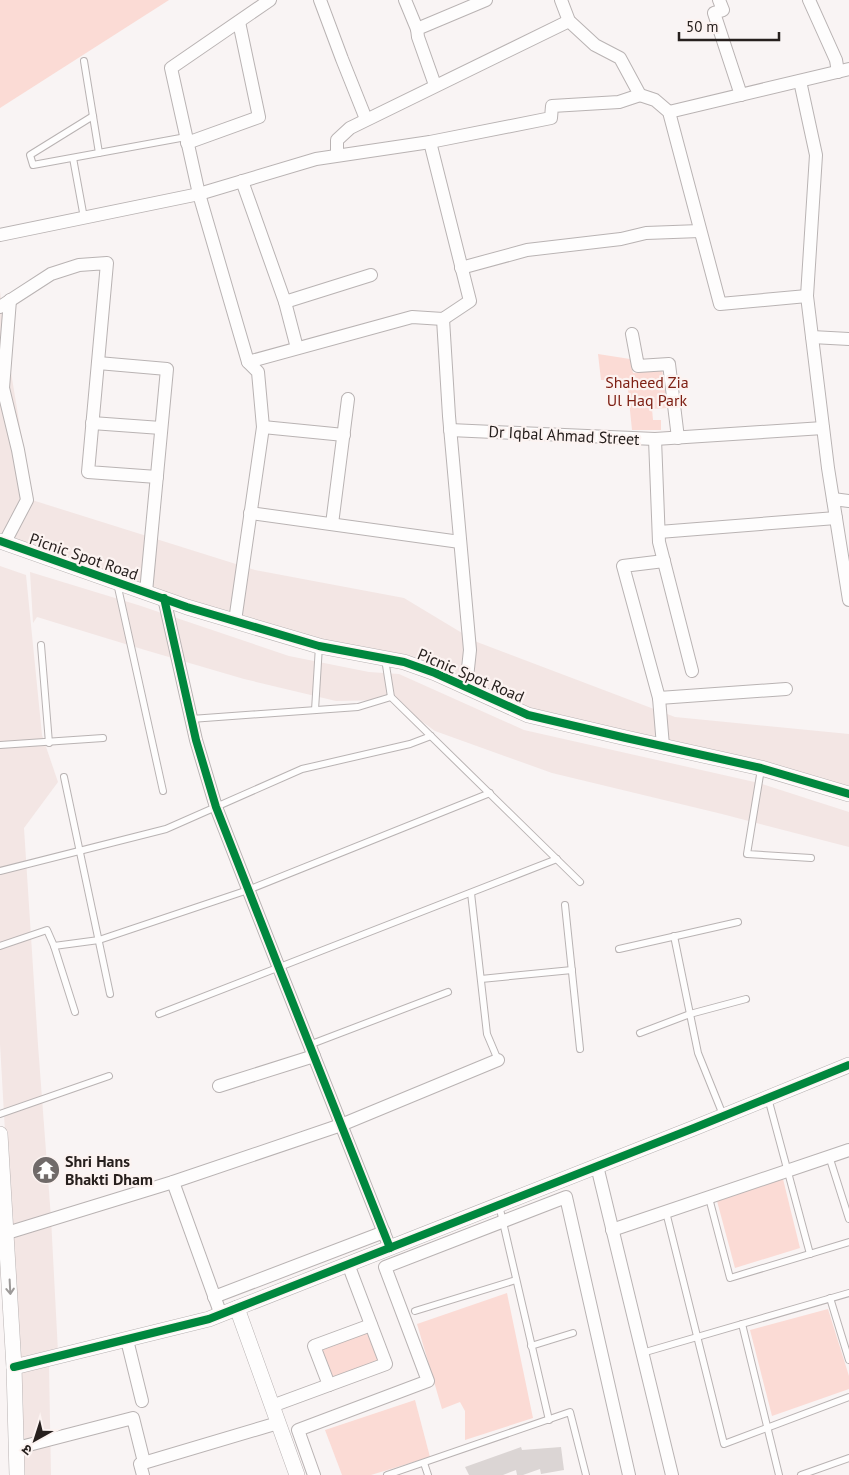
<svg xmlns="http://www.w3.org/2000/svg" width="849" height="1475" viewBox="0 0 849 1475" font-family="'PT Sans','Noto Sans Devanagari',sans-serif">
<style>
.built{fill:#f3e6e4}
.green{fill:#fbdbd5}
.building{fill:#dbd5d4}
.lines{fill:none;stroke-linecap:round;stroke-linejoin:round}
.service-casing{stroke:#b9b3b3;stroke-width:8}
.minor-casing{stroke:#b9b3b3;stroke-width:14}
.tertiary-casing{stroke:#b9b3b3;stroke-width:16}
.service{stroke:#fefdfd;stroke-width:6}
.minor{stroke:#fefdfd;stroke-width:12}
.tertiary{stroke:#fefdfd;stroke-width:15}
.cycleway-casing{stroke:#fcf3f1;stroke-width:11}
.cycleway{stroke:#00873e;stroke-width:8}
.oneway{stroke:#9d9a99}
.labels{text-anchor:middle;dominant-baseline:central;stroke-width:4.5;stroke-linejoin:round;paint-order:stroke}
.park-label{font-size:16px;fill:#7e2014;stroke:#fcf3f1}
.street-label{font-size:16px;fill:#27201e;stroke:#fcf3f1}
.poi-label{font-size:16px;font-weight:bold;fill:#27201e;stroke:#fcf3f1;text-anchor:start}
</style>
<rect width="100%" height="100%" fill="#f9f4f4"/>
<g class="built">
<path d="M0 291 10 366 32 500 255 570 404 598 477 642 675 717 849 734V791L528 710 471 685 319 643 0 538Z"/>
<path d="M0 566 26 575 42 735 58 782 24 828 38 1045 51 1218 58 1352 49 1367 51 1475H22L11 1237 0 1044Z"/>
<path d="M30 572 138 605 289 656 369 672 399 674 524 730 759 783 849 812V847L722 814 552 773 435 731 392 700 336 701 244 679 145 650 37 617 33 623Z"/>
</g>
<g class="green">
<path d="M0 0H169L0 108Z"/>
<path d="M598 354 630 359 633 373 662 369 668 408 652 409 653 420H661V430H632L627 381 601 380Z"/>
<path d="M783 1179 800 1248 735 1268 717 1201Z"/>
<path d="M507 1293 533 1418 465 1440V1411L460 1402 442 1409 417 1324Z"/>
<path d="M828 1309 849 1376V1389L772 1416 750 1330Z"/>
<path d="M368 1331 380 1362 332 1380 320 1349Z"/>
<path d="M415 1400 430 1457 371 1475H342L325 1430Z"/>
</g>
<path class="building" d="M521 1447 522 1450 561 1447 564 1470 541 1474 540 1469 523 1475H517L516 1470 503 1475H469L465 1467Z"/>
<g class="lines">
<defs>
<g id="service">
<path d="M84 61 99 153"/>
<path d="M93 116 30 155 33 165 186 137"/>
<path d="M73 158 84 218"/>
<path d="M117 583 163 791"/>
<path d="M41 645 49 743"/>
<path d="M385 659 391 697 580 882"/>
<path d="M315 710 319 646"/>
<path d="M191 719 358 707 391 697"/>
<path d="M0 745 103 738"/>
<path d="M761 769 747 854 811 858"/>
<path d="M64 777 110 994"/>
<path d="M0 871 166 829 302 769 410 744 431 736"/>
<path d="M471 893 487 1034 498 1060"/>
<path d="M565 905 580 1049"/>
<path d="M674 936 698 1053 723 1115"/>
<path d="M0 946 47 930 54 946 75 1012"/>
<path d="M54 946 99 940 248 890 490 793"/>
<path d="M619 949 738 922"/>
<path d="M481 979 572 970"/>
<path d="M159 1014 557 859"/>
<path d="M640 1033 690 1014 746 999"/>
<path d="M309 1045 448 992"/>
<path d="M768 1098 810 1254"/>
<path d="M0 1114 109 1076"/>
<path d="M829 1156 849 1219"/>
<path d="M709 1198 730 1278 849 1242"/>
<path d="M499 1205 549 1420"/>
<path d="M666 1212 724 1444 849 1397"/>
<path d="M830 1298 849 1360"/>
<path d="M415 1311 516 1280"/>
<path d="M742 1324 779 1475"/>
<path d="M531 1346 573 1333"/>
<path d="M642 1353 849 1293"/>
<path d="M424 1463 428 1475"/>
<path d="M387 1475 570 1412 586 1475"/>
<path d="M801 1475 849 1458"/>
</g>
<g id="minor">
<path d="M320 0 342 59 366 119"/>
<path d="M405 0 417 29"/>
<path d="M561 0 569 21 595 45 620 58 640 95 655 100 669 112 720 304 807 296"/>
<path d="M719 0 723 10 714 13 741 95"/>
<path d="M809 0 836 60 838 72"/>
<path d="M800 81 816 155 807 296 828 468 849 600"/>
<path d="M435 85 418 37 417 29 486 0"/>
<path d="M669 112 849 69"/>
<path d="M187 143 259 117 239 22"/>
<path d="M337 155V140L350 128 569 21"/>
<path d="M242 181 285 302 371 275"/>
<path d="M0 235 199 194 316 159 430 142 551 118 552 106 619 102 640 95"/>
<path d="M461 268 527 250 621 239 646 233 700 231"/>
<path d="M285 302 297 348"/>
<path d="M0 307 51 274 79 265 107 263 88 472 157 477"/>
<path d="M443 319 449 416 470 650 466 687"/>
<path d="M632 334 638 366 669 364 678 438"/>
<path d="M812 337 849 339"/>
<path d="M248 362 412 317 443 319 470 301 430 142"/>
<path d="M98 363 167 369 146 592"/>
<path d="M92 423 161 428"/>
<path d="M263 427 344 435"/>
<path d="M450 430 655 439 823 428"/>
<path d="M655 439 659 542 692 671"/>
<path d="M833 499 849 501"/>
<path d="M250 513 460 542"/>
<path d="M332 524 348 399"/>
<path d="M659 532 836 518"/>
<path d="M5 542 27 500 18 450 3 388 10 300"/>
<path d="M664 561 623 566 659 698 786 689"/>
<path d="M164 598 196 740 216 807 279 968 390 1248"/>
<path d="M235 621 263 427 258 372 248 362 199 194 171 68 270 0"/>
<path d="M659 698 663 746"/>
<path d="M219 1086 314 1056"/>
<path d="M597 1166 672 1475"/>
<path d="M173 1182 221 1315"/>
<path d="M612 1230 849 1150"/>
<path d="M7 1233 173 1182 341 1125 498 1060"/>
<path d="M214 1297 384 1232"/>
<path d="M127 1340 142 1401"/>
<path d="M329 1385 314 1346 371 1325"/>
<path d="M272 1406 386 1364 348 1264"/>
<path d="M17 1448 133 1418 144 1462"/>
<path d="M143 1475 140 1464 278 1423"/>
<path d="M314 1475 298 1430 428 1381 385 1267 566 1197 629 1475"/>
</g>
<g id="tertiary">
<path d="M0 541 187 607 319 646 404 662 435 673 528 715 626 738 761 768 849 794"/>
<path d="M0 1134 14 1367 17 1475"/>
<path d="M237 1308 297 1475"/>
<path d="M14 1367 209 1319 694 1128 849 1065"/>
</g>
</defs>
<use href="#service" class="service-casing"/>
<use href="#minor" class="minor-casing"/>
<use href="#tertiary" class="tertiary-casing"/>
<use href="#service" class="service"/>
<use href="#minor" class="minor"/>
<use href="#tertiary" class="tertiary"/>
<defs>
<g id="cycleway">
<path d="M0 541 187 607 319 646 404 662 435 673 528 715 626 738 761 768 849 794"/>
<path d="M164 598 196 740 216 807 279 968 390 1248"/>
<path d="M14 1367 209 1319 694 1128 849 1065"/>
</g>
</defs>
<use href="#cycleway" class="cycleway-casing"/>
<use href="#cycleway" class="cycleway"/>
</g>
<defs><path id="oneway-shaft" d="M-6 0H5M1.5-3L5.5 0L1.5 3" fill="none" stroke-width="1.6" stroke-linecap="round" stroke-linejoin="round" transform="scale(1.25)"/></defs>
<use class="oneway" href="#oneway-shaft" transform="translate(10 1287) rotate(87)"/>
<defs>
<symbol id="temple-disc" viewBox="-11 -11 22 22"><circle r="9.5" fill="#706a69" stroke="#fcf3f1"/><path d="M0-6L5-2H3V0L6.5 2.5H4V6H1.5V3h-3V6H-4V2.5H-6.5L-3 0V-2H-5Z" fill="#fff"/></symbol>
</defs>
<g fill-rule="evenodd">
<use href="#temple-disc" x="30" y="1154" width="32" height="32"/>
</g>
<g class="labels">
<g class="park-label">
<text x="647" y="382">Shaheed Zia<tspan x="647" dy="18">Ul Haq Park</tspan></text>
</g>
<g class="street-label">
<text transform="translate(564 435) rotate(3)">Dr Iqbal Ahmad Street</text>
<text transform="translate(84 556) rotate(19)">Picnic Spot Road</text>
<text transform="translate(471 675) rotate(23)">Picnic Spot Road</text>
</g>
<g class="poi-label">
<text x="65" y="1161">Shri Hans<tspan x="65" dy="18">Bhakti Dham</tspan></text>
</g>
</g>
<g transform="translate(35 1440) rotate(219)" stroke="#fcf3f1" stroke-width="4" paint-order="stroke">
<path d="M0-4L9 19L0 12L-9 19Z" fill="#27201e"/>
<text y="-8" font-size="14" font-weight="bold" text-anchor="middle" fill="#27201e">उ</text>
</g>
<path d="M679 32v8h100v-8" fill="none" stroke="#27201e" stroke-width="2.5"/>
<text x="686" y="32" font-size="15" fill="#27201e" stroke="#fcf3f1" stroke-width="4" paint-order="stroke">50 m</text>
</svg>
